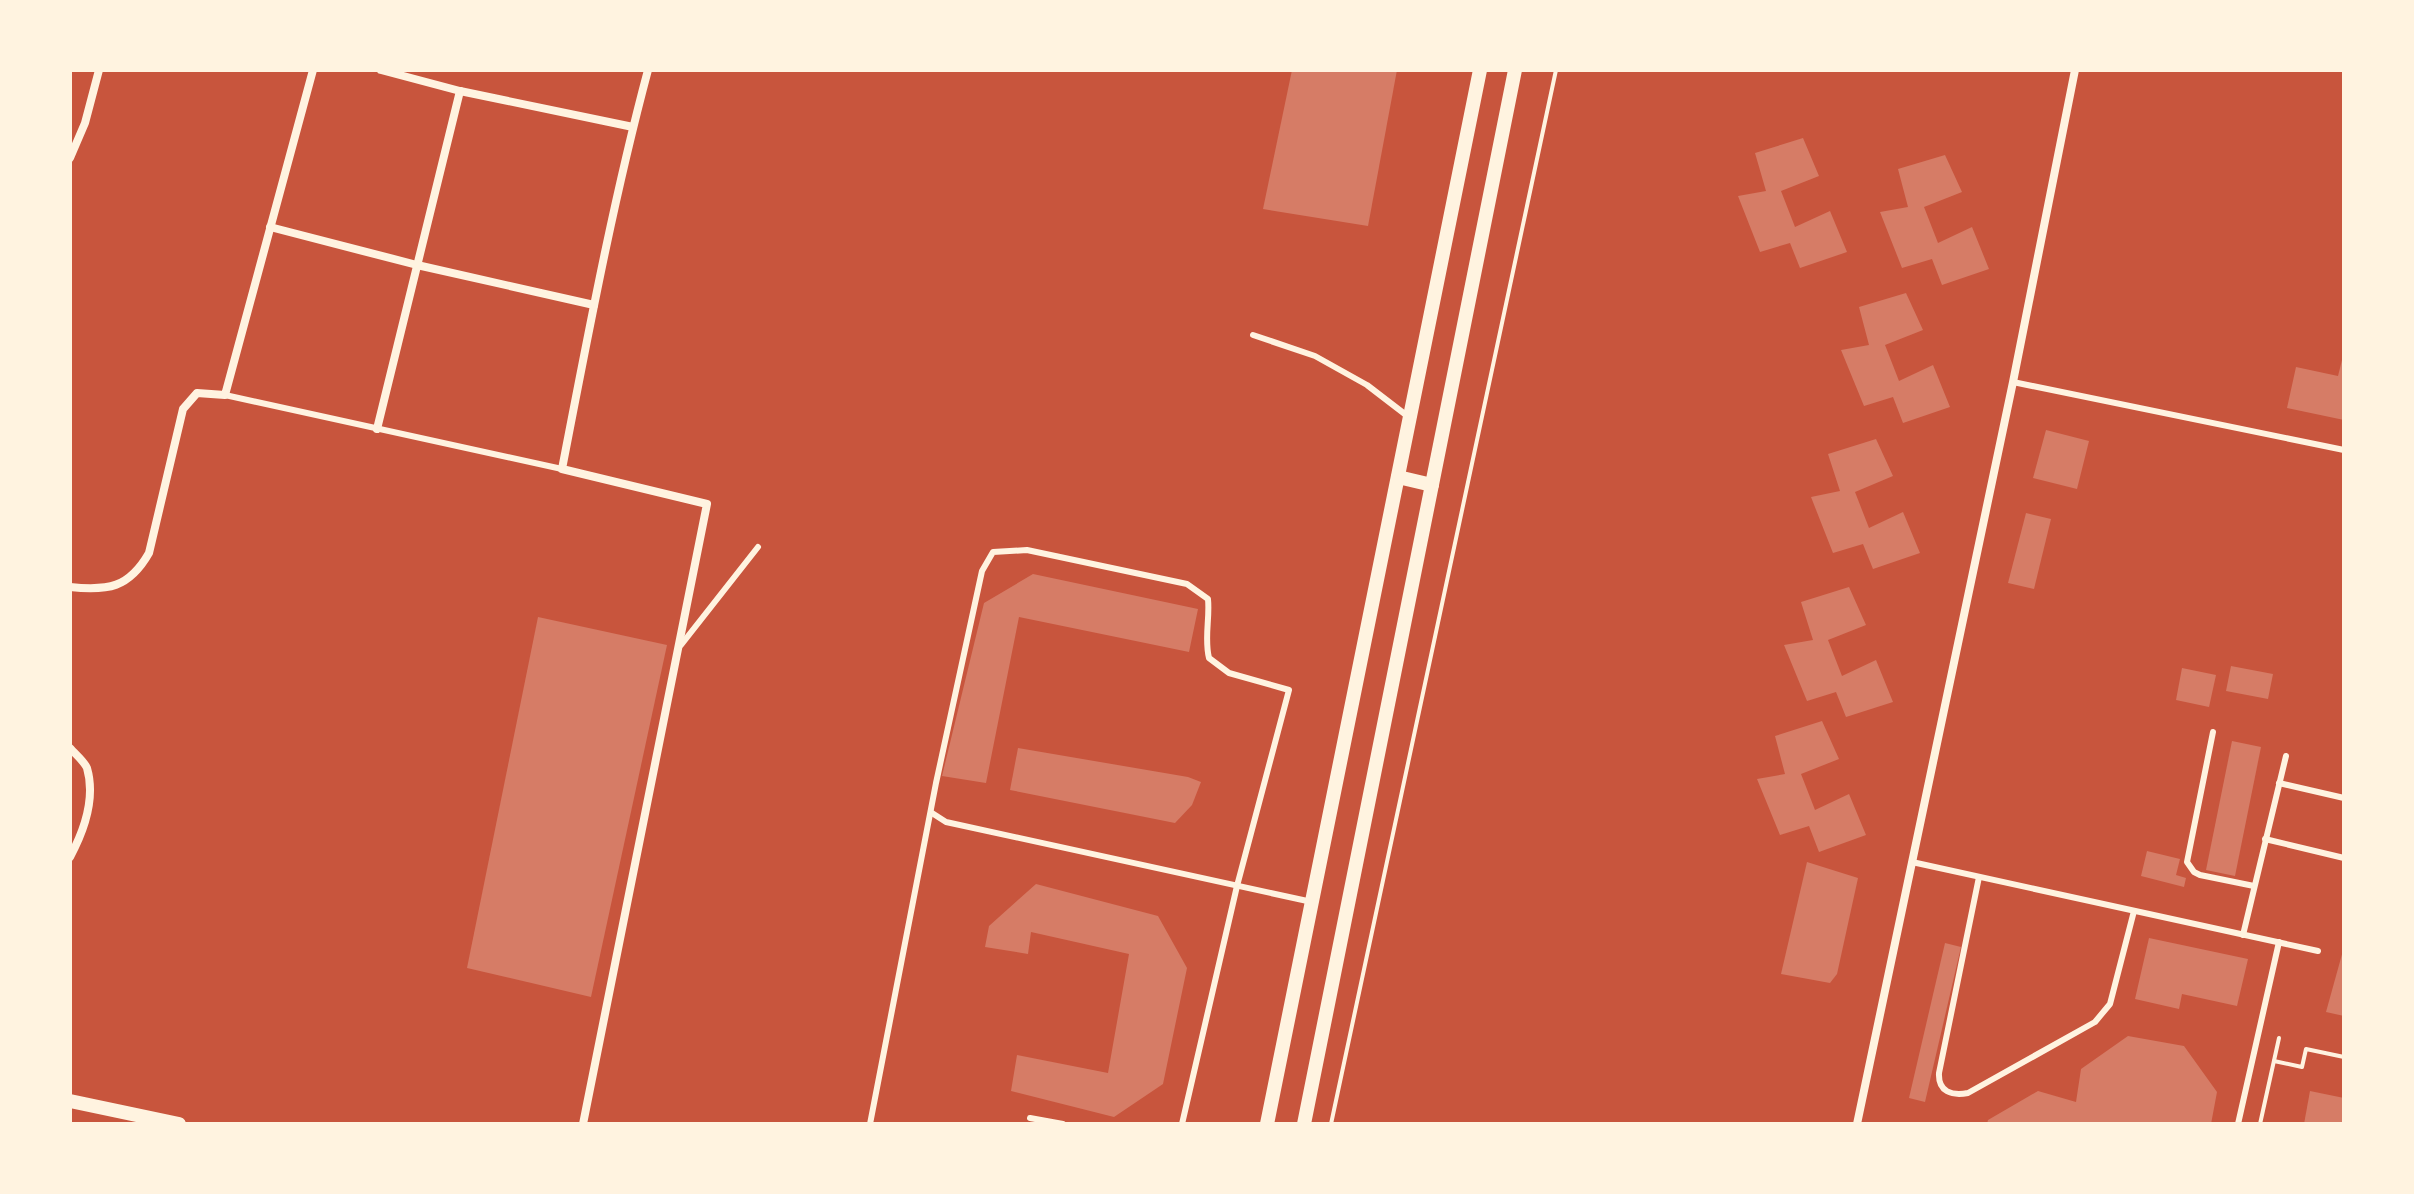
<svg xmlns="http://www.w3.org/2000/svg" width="2414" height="1194" viewBox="0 0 2414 1194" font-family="'Fira Sans Condensed',sans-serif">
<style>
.building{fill:#d67c66}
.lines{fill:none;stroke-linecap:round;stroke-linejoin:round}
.path{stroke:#fff3e0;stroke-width:4}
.service{stroke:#fff3e0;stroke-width:6}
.minor{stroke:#fff3e0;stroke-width:8}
.tertiary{stroke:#fff3e0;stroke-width:14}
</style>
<rect width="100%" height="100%" fill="#c8553d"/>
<g class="building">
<path d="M1292 70H1397L1368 226 1263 209Z"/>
<path d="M1803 138 1819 176 1781 191 1795 227 1830 211 1847 252 1800 268 1790 243 1760 252 1738 196 1766 191 1755 153Z"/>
<path d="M1945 155 1962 192 1924 207 1938 243 1972 227 1989 269 1942 285 1932 259 1902 268 1880 212 1908 207 1898 169Z"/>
<path d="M1906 293 1923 330 1885 345 1899 381 1933 365 1950 407 1903 423 1893 397 1864 406 1841 350 1869 345 1859 307Z"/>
<path d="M2343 356 2344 420 2287 408 2296 367 2338 376Z"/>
<path d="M2046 430 2089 441 2077 489 2033 478Z"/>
<path d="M1876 439 1893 476 1855 492 1869 528 1903 512 1920 553 1873 569 1863 544 1833 553 1811 497 1840 491 1828 454Z"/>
<path d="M2026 513 2051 519 2034 589 2008 583Z"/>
<path d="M1033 574 1198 609 1189 652 1019 617 986 783 942 776 984 603Z"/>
<path d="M1849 587 1866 625 1828 640 1842 676 1876 660 1893 702 1846 717 1836 692 1807 701 1784 645 1813 640 1801 602Z"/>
<path d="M538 617 667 645 591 997 467 968Z"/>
<path d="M2231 666 2273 674 2268 699 2226 691Z"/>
<path d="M2182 668 2216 675 2209 707 2176 700Z"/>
<path d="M1822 721 1839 759 1801 774 1815 810 1849 794 1866 835 1819 852 1809 826 1780 835 1757 779 1785 774 1775 736Z"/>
<path d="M2232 741 2261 747 2235 876 2206 870Z"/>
<path d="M1018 748 1188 777 1201 782 1192 805 1175 823 1010 790Z"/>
<path d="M2147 851 2180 859 2176 875 2186 878 2184 887 2141 876Z"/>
<path d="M1807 862 1858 878 1837 974 1830 983 1781 974Z"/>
<path d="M1036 884 1158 916 1187 968 1163 1084 1114 1117 1011 1091 1017 1055 1108 1073 1129 954 1031 932 1028 954 985 947 989 926Z"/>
<path d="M2149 938 2248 959 2237 1006 2182 994 2179 1009 2135 999Z"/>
<path d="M1945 943 1961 947 1925 1102 1909 1098Z"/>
<path d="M2344 947V1016L2326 1012Z"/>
<path d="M2128 1036 2184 1046 2217 1092 2211 1124H1987L1988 1120 2038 1091 2076 1102 2081 1069Z"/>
<path d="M2310 1091 2344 1098V1124H2304Z"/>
</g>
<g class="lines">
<g class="path">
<path d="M2274 1061 2302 1067 2306 1049 2344 1057"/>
<path d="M1331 1124 1556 70"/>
<path d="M2260 1124 2279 1038"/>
</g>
<g class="service">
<path d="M1253 335 1315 356 1367 385 1410 418"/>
<path d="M2013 382 2344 450"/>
<path d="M225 395 562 469"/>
<path d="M681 645 758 547"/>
<path d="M2213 732 2187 862 2194 872 2200 875 2254 886"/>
<path d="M2279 783 2344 798"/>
<path d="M932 813 946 822 1312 902"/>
<path d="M2265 839 2344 858"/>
<path d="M1912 862 2318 951"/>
<path d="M1979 877 1939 1073C1938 1092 1952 1096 1968 1093L2095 1022 2110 1004 2134 911"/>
<path d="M2243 935 2286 756"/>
<path d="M1030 1118 1063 1124"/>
<path d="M870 1124 936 783 982 571 993 552 1027 550 1187 584 1208 599C1210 619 1204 638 1209 658L1229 673 1289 690 1237 886 1182 1124"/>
<path d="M2238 1124 2279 942"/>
</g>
<g class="minor">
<path d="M381 70 460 91 633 127"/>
<path d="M70 158 85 123 99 70"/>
<path d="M270 227 417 265 594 305"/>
<path d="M377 429 460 91"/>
<path d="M70 587C108 591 129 588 149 553L183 409 197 393 225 395 313 70"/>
<path d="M70 748C75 754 84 761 87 768 96 799 84 831 70 857"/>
<path d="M583 1124 707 504 562 469C588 335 613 201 648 70"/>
<path d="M1857 1124 2013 382 2075 70"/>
</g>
<g class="tertiary">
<path d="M1398 477 1432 485"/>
<path d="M70 1101 179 1124"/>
<path d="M1267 1124 1480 70"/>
<path d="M1304 1124 1515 70"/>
</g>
</g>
<rect width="2414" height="1194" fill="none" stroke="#fff3e0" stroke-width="144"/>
</svg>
